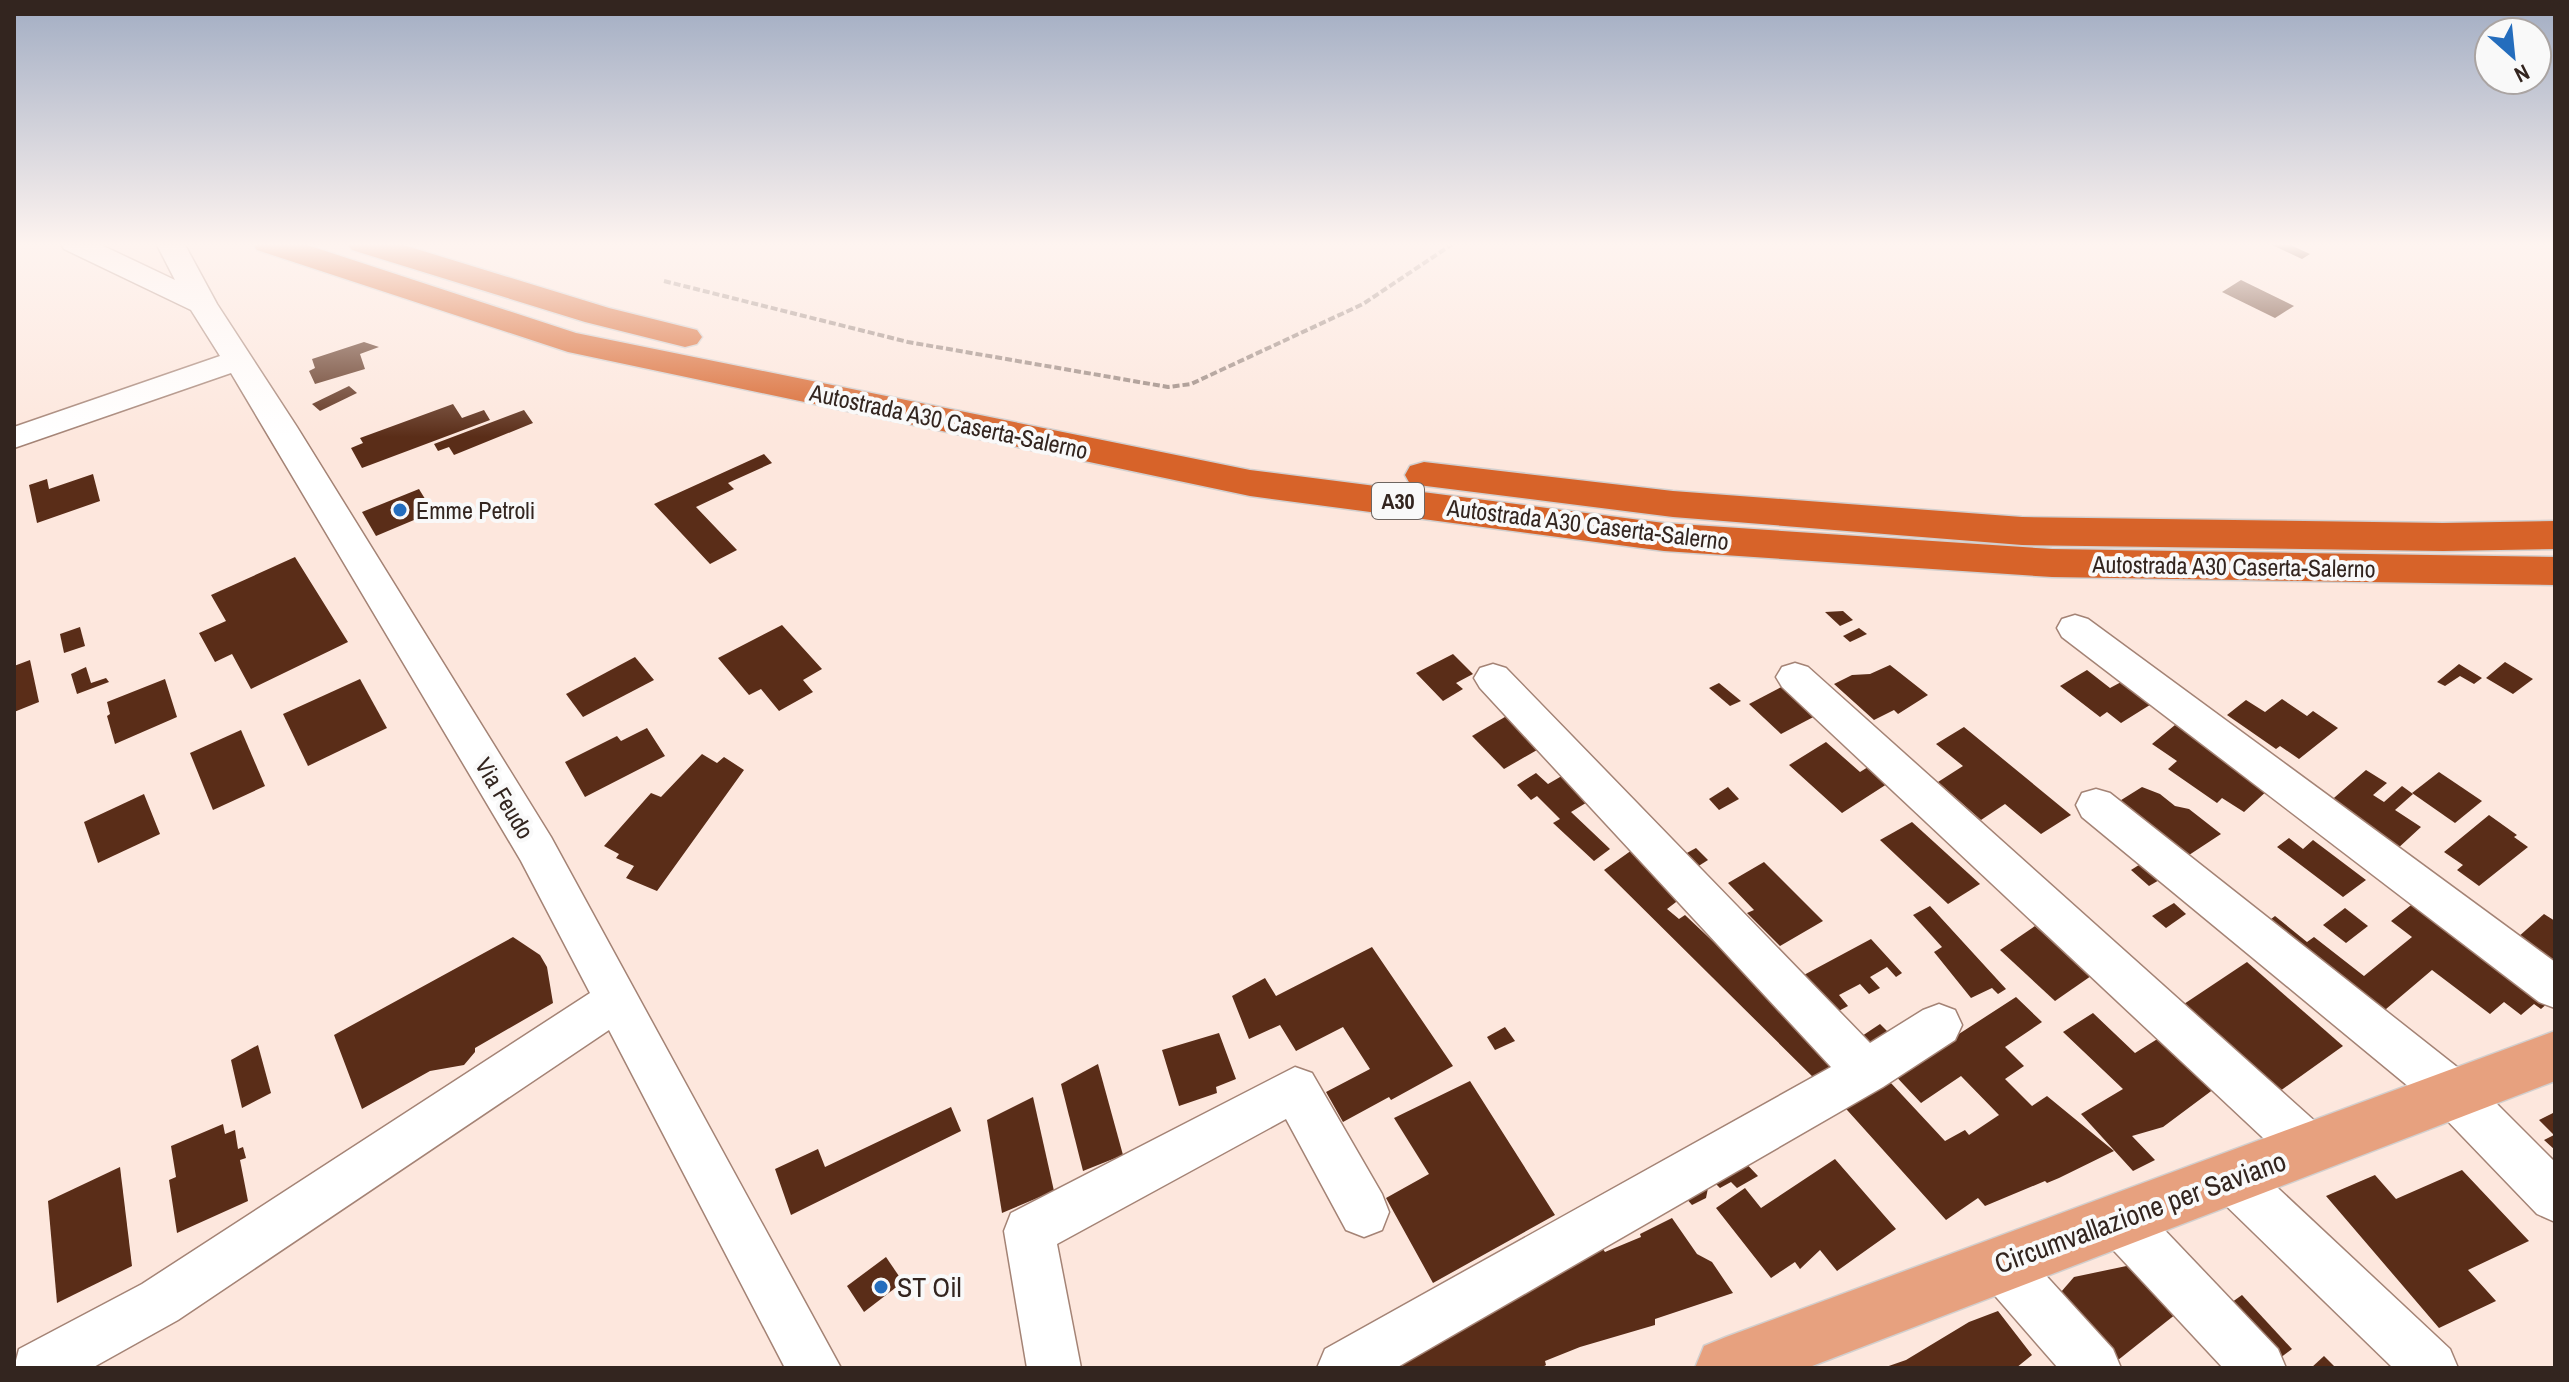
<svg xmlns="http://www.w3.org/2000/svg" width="2569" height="1382" viewBox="0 0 2569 1382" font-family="'Archivo Narrow',sans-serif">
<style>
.building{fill:#5a2d18}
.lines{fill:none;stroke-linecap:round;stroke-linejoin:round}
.minor-casing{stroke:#a48375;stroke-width:3}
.major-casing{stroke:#d2cfce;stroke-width:3}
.highway-casing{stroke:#d2cfce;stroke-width:3}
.path{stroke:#96847c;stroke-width:4;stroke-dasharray:7 3;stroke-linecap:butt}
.minor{fill:#fff;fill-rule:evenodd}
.major{fill:#e7a17f;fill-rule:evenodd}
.highway{fill:#d76329;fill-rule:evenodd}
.poi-dot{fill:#246dbd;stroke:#f9f9f9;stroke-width:3}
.labels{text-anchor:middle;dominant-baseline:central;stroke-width:8;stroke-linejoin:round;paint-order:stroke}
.shield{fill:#f9f9f9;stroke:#6e6560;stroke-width:2}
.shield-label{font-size:22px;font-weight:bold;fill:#33251f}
.street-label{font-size:24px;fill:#33251f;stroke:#f9f9f9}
.poi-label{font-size:24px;fill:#33251f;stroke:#f9f9f9;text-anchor:start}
.near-street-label{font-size:28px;fill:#33251f;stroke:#f9f9f9}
.near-poi-label{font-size:28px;fill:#33251f;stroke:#f9f9f9;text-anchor:start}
</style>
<rect width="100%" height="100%" fill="#fde7dd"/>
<g class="building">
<path d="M2268 243H2286L2310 254 2302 259Z"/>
<path d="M2241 280 2294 306 2275 318 2222 292Z"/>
<path d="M364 342 379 347 360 354 365 369 315 384 309 371 315 368 312 359Z"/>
<path d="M349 386 357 393 320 411 312 404Z"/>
<path d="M453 404 462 418 484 410 490 420 362 468 351 448 363 443 360 438Z"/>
<path d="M524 410 533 423 454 455 449 447 438 451 434 444Z"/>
<path d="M764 454 772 463 728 483 734 489 696 507 737 550 710 564 654 504Z"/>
<path d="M93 474 100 501 37 523 29 485 47 479 49 489Z"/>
<path d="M419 489 433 512 376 536 362 512Z"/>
<path d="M295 557 348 642 251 689 232 654 215 662 199 633 226 621 211 595Z"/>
<path d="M1843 611 1853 620 1840 626 1825 612Z"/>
<path d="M782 625 822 669 803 680 813 692 779 711 761 689 749 695 718 658Z"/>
<path d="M80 627 85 646 64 653 60 634Z"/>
<path d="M1859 628 1867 634 1850 642 1843 636Z"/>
<path d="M1453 654 1473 674 1456 683 1463 689 1443 701 1416 673Z"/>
<path d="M635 657 654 680 583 717 566 694Z"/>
<path d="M30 660 39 702 14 712V666Z"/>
<path d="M2505 662 2533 679 2513 694 2486 678Z"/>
<path d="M2459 664 2482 678 2474 684 2460 676 2445 686 2437 682Z"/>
<path d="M1890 665 1928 695 1898 714 1894 710 1874 720 1834 684 1852 675 1870 674Z"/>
<path d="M86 667 91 683 106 678 109 682 77 694 71 674Z"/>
<path d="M2087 670 2110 688 2123 681 2153 703 2121 723 2107 712 2100 717 2060 686Z"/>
<path d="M165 679 177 717 115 744 107 716 110 714 107 702Z"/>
<path d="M360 679 387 728 308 766 283 714Z"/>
<path d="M1719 683 1741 701 1730 706 1709 688Z"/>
<path d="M1789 683 1821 713 1781 734 1749 704Z"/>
<path d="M2282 699 2307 716 2313 711 2338 728 2299 759 2280 746 2276 749 2227 715 2246 700 2265 712Z"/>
<path d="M1517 710 1551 742 1504 769 1472 736Z"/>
<path d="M2175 725 2270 788 2244 812 2222 798 2217 803 2168 769 2177 761 2152 744Z"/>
<path d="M1964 727 2071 815 2041 834 2005 804 1981 820 1938 782 1963 766 1936 744Z"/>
<path d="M647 728 665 756 585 797 565 762 617 736 621 741Z"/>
<path d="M241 730 265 786 213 810 190 753Z"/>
<path d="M1826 742 1860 772 1868 767 1887 784 1842 813 1789 765Z"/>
<path d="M702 754 717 763 724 757 744 770 657 891 626 878 634 866 616 858 619 854 604 846 651 793 661 797Z"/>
<path d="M1572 770 1599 795 1571 812 1610 849 1594 861 1553 823 1560 819 1537 796 1531 800 1517 785 1536 773 1548 784Z"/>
<path d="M2366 770 2387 783 2373 795 2384 802 2402 786 2413 794 2395 810 2421 827 2396 850 2327 804Z"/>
<path d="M2439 772 2482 801 2455 823 2412 793Z"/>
<path d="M1728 787 1739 799 1719 810 1709 799Z"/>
<path d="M2142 787 2160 794 2175 806 2189 809 2221 834 2186 857 2118 802Z"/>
<path d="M144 794 160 834 98 863 84 822Z"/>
<path d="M2489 815 2517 835 2514 837 2528 847 2479 886 2457 870 2463 865 2444 852Z"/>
<path d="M1912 822 1980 884 1948 904 1880 840Z"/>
<path d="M2289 838 2303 849 2313 840 2366 880 2343 897 2277 847Z"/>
<path d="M1639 845 1689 892 1667 909 1679 919 1685 915 1759 985 1842 1056 1820 1084 1604 870Z"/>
<path d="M1696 848 1708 860 1697 867 1685 854Z"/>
<path d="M2150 858 2161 879 2149 886 2131 870Z"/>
<path d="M1764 862 1823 921 1780 946 1747 913 1754 910 1728 883Z"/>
<path d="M2415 902 2549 1002 2541 1009 2534 1004 2521 1015 2504 1002 2490 1014 2432 970 2379 1015 2266 923 2275 916 2307 942 2314 937 2364 976 2412 937 2391 921Z"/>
<path d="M2174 903 2186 914 2166 928 2152 916Z"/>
<path d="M1930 906 2006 989 1998 994 1992 988 1971 998 1934 952 1942 947 1913 915Z"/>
<path d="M2345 908 2368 926 2346 943 2323 925Z"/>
<path d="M2544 914 2555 921V965L2517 938Z"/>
<path d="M2035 926 2091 976 2055 1001 2000 950Z"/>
<path d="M513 937 540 955 547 967 553 1003 475 1048V1052L464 1065 430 1071 362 1109 334 1035Z"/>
<path d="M1871 939 1902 973 1896 977 1887 967 1870 977 1880 988 1869 994 1860 984 1839 995 1848 1006 1835 1013 1802 976Z"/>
<path d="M1372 947 1453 1066 1391 1100 1389 1097 1343 1122 1326 1092 1370 1069 1343 1027 1296 1051 1280 1025 1249 1039 1232 996 1265 978 1276 996Z"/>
<path d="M2247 962 2343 1046 2280 1091 2184 1004Z"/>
<path d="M2016 997 2042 1022 2005 1047 2024 1066 2005 1079 2032 1106 2047 1096 2114 1151 2059 1178 2047 1183 2045 1181 1985 1206 1978 1198 1946 1220 1839 1101 1890 1082 1945 1141 1965 1130 1969 1135 1999 1115 1961 1076 1921 1103 1889 1069 1911 1065Z"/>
<path d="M2093 1013 2135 1053 2167 1033 2222 1083 2163 1127 2132 1136 2155 1160 2133 1171 2081 1114 2123 1089 2063 1032Z"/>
<path d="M1880 1024 1894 1038 1872 1053 1859 1038Z"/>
<path d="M1505 1027 1515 1041 1495 1050 1487 1037Z"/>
<path d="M1219 1033 1236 1079 1216 1087 1217 1093 1179 1106 1162 1050Z"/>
<path d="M258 1045 271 1093 242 1108 231 1060Z"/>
<path d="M1098 1064 1123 1155 1083 1171 1061 1084Z"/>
<path d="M1470 1081 1555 1215 1433 1283 1386 1198 1429 1174 1394 1118Z"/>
<path d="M1033 1097 1054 1191 1002 1213 987 1120Z"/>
<path d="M951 1107 961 1131 791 1215 775 1169 818 1149 825 1167Z"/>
<path d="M2553 1113 2555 1115V1150L2544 1140 2554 1135 2539 1120Z"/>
<path d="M223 1124 225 1134 235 1130 238 1149 243 1147 246 1158 240 1160 248 1201 177 1233 169 1180 176 1177 171 1146Z"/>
<path d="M1738 1155 1758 1176 1737 1188 1731 1182 1720 1188 1715 1183 1708 1188 1706 1198 1692 1205 1677 1188Z"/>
<path d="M1835 1159 1896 1229 1837 1271 1820 1250 1800 1269 1795 1262 1771 1278 1716 1208 1745 1188 1761 1208Z"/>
<path d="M120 1167 132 1266 57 1303 48 1201Z"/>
<path d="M2462 1170 2529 1241 2468 1270 2496 1301 2439 1328 2326 1196 2375 1175 2396 1199Z"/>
<path d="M1672 1218 1697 1254 1712 1262 1733 1293 1655 1319V1325L1580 1347 1545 1361 1546 1365 1541 1368H1390L1593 1235 1605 1252 1641 1237 1640 1234Z"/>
<path d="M886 1257 903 1282 864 1312 847 1286Z"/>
<path d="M2136 1264 2181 1310 2108 1368H2103L2048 1307 2074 1277Z"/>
<path d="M2242 1295 2292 1349 2272 1364 2221 1310Z"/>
<path d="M1998 1311 2032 1355 2016 1368H1883L1906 1360 1969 1322Z"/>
<path d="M2324 1356 2336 1368H2311Z"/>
</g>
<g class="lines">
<defs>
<g id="minor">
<path d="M60 243H97L175 280 156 243H184L217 304 297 427 551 837 841 1368H785L609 1030 178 1320 92 1368H14L19 1349 142 1284 590 993 521 861 231 373 14 448V427L220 356 191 310 64 249Z"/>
<path d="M2075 615 2088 619 2555 962V1008L2539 1002 2062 637 2057 628 2062 619Z"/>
<path d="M1795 663 1808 667 2327 1132 2334 1149 2327 1166 2310 1172 2293 1166 1782 687 1776 677 1782 667Z"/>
<path d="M1493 664 1506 668 1870 1043 1923 1010 1939 1004 1955 1010 1962 1025 1955 1040 1883 1087 1396 1368H1317L1325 1349 1831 1067 1480 688 1474 678 1480 668Z"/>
<path d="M2096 789 2110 793 2471 1078 2555 1162V1222L2537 1214 2437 1110 2082 817 2076 805 2082 793Z"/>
<path d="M1295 1067 1312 1073 1382 1194 1389 1212 1382 1230 1364 1237 1346 1230 1286 1119 1057 1244 1081 1368H1027L1004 1231 1011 1213Z"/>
<path d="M2233 1155 2250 1162 2450 1349 2458 1368H2393L2216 1196 2208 1179 2216 1162Z"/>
<path d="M2120 1195 2138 1202 2278 1349 2286 1368H2223L2102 1238 2095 1220 2102 1202Z"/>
<path d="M2001 1238 2019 1246 2113 1349 2121 1368H2058L1983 1282 1975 1264 1983 1246Z"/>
</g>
<path id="major" d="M2555 1031V1081L1807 1368H1695L1704 1346 1726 1337Z"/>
<g id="highway">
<path d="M252 243H301L576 333 1250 470 1664 523 2052 549 2555 557V585L2052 577 1664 551 1250 496 568 352 257 250Z"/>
<path d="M347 243H397L609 308 697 330 702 337 697 344 685 347 585 322 352 250Z"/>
<path d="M1424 462 1673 491 2022 517 2443 523 2555 521V549L2443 551 2022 545 1673 517 1410 484 1405 475 1410 466Z"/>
</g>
</defs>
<use href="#minor" class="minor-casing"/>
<use href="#major" class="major-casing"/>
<use href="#highway" class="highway-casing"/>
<path class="path" d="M664 281 908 342 1168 387 1191 384 1363 304 1454 243"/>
<use href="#minor" class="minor"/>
<use href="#major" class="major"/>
<use href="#highway" class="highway"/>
</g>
<linearGradient id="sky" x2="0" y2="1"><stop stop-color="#a2adc3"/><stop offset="0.56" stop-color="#fef4f0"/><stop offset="1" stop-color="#fef4f0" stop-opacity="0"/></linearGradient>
<rect width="2569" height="437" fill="url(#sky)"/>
<g class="poi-dot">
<circle cx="400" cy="510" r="8"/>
<circle cx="881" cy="1287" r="8"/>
</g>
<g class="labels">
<rect class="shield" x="1372" y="483" width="52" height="36" rx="6"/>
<g class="shield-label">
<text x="1398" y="501">A30</text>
</g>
<g class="street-label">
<text transform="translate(949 421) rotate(12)">Autostrada A30 Caserta-Salerno</text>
<text transform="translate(1588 524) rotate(7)">Autostrada A30 Caserta-Salerno</text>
<text transform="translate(2234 566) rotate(1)">Autostrada A30 Caserta-Salerno</text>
<text transform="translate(505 798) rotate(59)">Via Feudo</text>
</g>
<g class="poi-label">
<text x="416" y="510">Emme Petroli</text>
</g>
<g class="near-street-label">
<text transform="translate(2140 1212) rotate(-20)">Circumvallazione per Saviano</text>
</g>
<g class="near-poi-label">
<text x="897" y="1287">ST Oil</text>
</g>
</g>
<rect width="2569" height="1382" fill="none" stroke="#33251f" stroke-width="32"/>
<g transform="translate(2513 56) rotate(153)"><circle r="38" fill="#f9f9f9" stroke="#aaa4a2" stroke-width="2"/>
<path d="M0-6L14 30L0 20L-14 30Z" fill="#246dbd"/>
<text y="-12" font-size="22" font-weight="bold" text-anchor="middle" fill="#33251f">N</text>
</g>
</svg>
